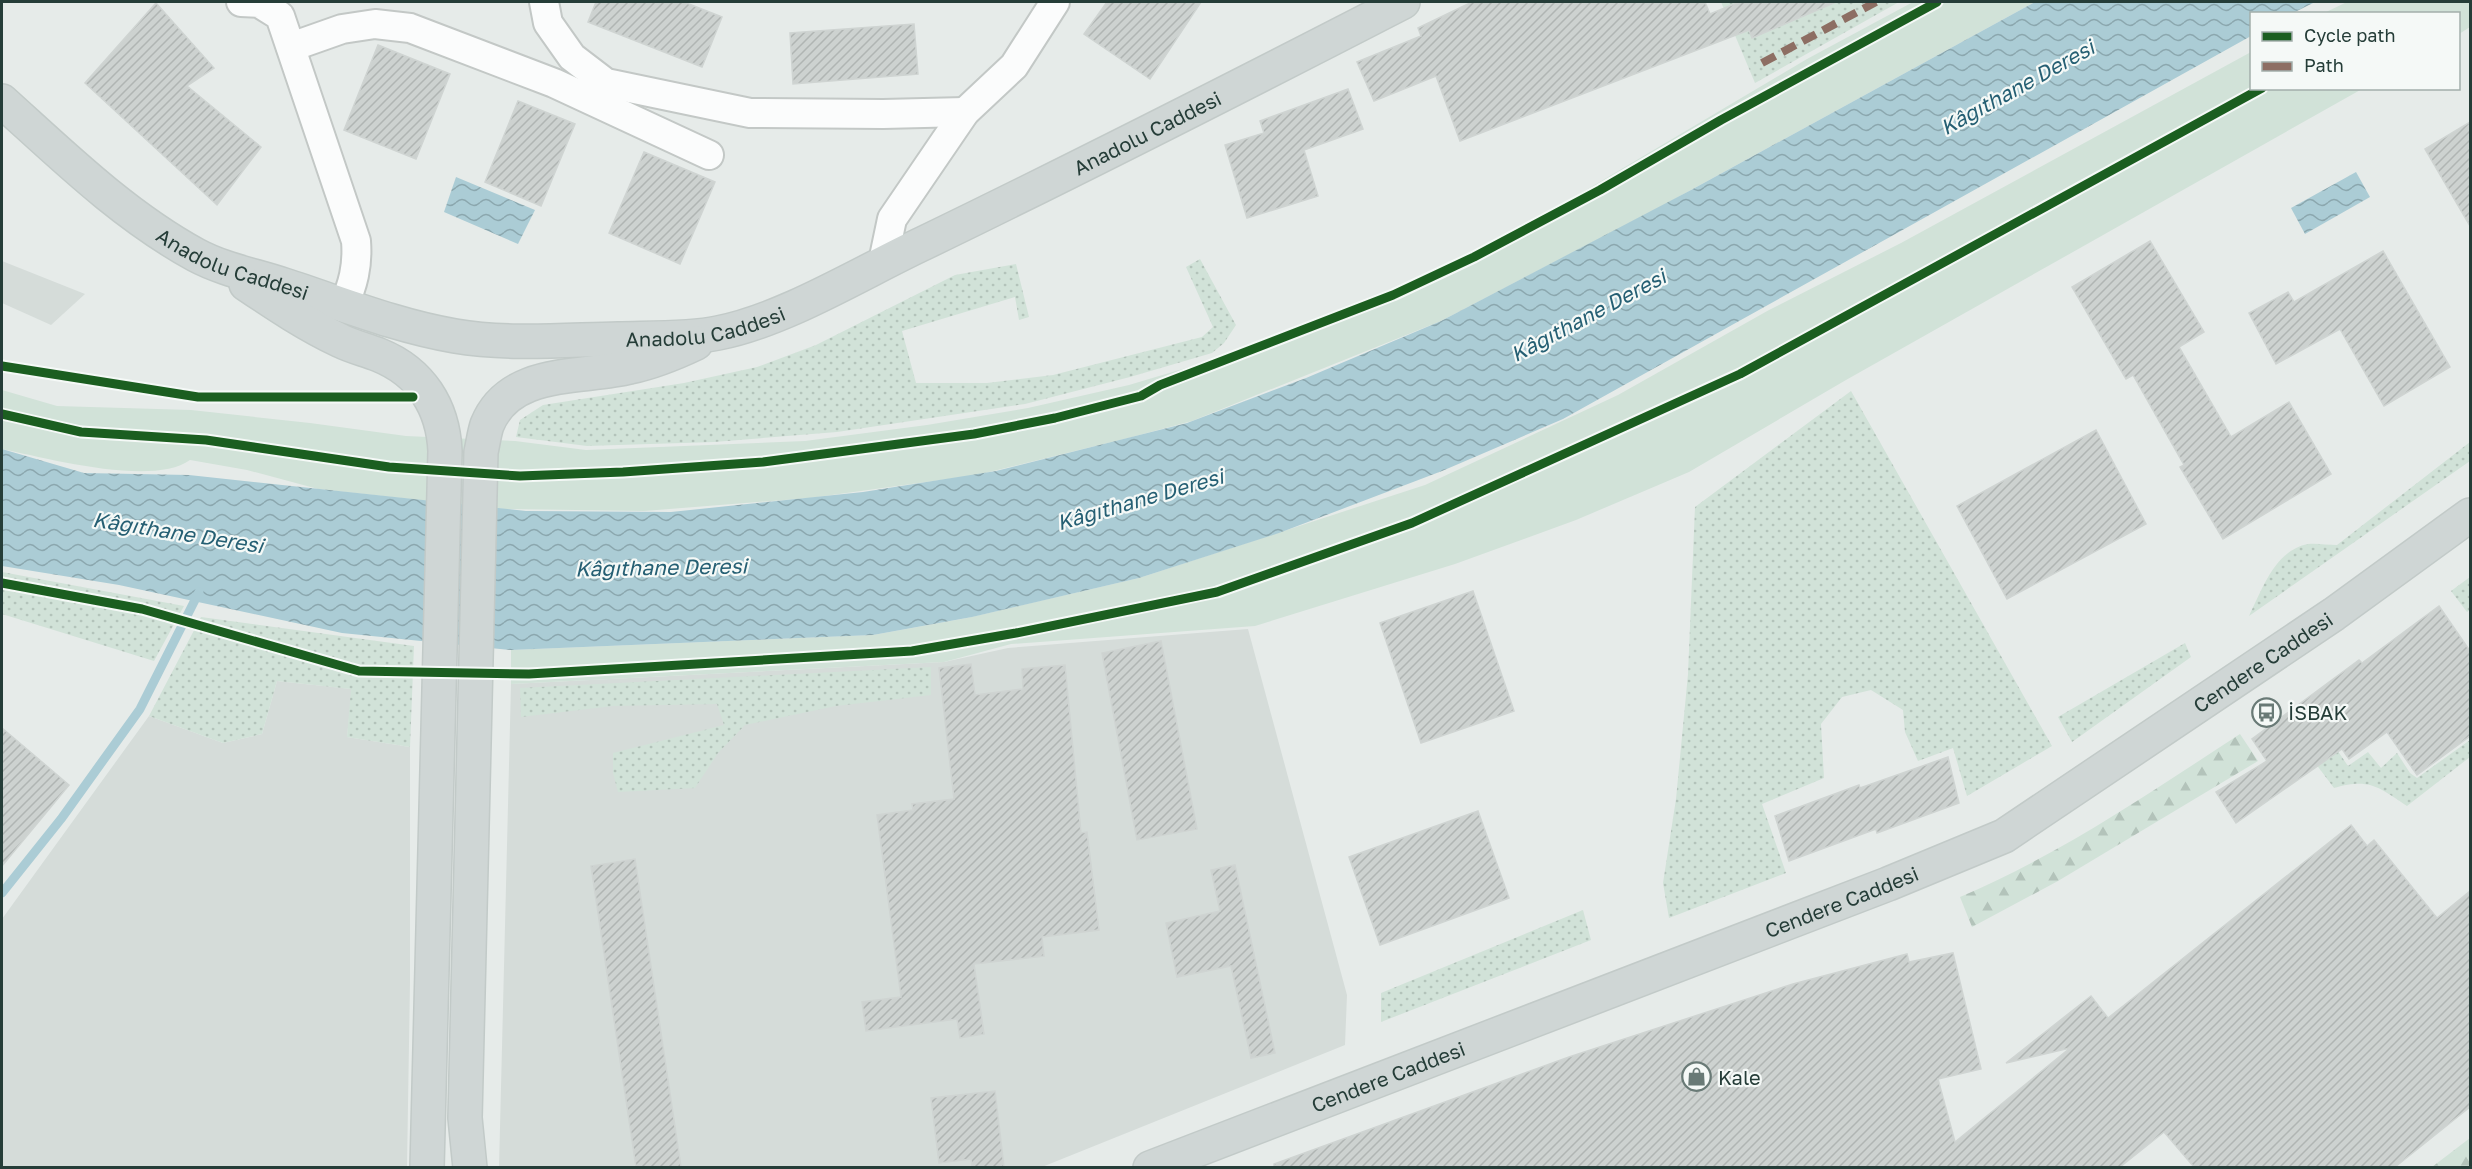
<svg xmlns="http://www.w3.org/2000/svg" width="2472" height="1169" viewBox="0 0 2472 1169" font-family="'Golos Text',sans-serif">
<style>
.built{fill:#d5dcd9}
.grass{fill:url(#grass-dots)}
.forest{fill:url(#forest-firs)}
.park{fill:#d1e2d8}
.water{fill:url(#water-waves)}
.lines{fill:none;stroke-linecap:round;stroke-linejoin:round}
.stream{stroke:#abccd5;stroke-width:9}
.building{fill:url(#building-hatch);stroke:#cfd4d2;stroke-width:1.5}
.minor-casing{stroke:#c3c8c6;stroke-width:32}
.primary-casing{stroke:#c2cac8;stroke-width:36}
.minor{stroke:#fbfcfc;stroke-width:28}
.primary{stroke:#cfd6d5;stroke-width:33}
.quiet{stroke:#8d6e63;stroke-width:8;stroke-dasharray:15 8;stroke-linecap:butt}
.cycleway-casing{stroke:#f5f9f7;stroke-width:13}
.cycleway{stroke:#1b5e20;stroke-width:9}
.labels{text-anchor:middle;dominant-baseline:central;stroke-width:4.5;stroke-linejoin:round;paint-order:stroke}
.street-label{font-size:20px;fill:#253d38;stroke:#f5f9f7}
.poi-label{font-size:20px;fill:#253d38;stroke:#f5f9f7;text-anchor:start}
.water-label{font-size:21px;font-style:italic;fill:#255f73;stroke:#f5f9f7}
</style>
<defs>
<pattern id="grass-dots" width="8" height="8" patternUnits="userSpaceOnUse" patternTransform="scale(1.5)"><rect width="8" height="8" fill="#d1e2d8"/><path d="M2 2h.1M6 6h.1" fill="none" stroke="#b3c3ba" stroke-width="1.8" stroke-linecap="round"/></pattern>
<pattern id="forest-firs" width="22" height="20" patternUnits="userSpaceOnUse" patternTransform="scale(1.5)"><rect width="22" height="20" fill="#d1e2d8"/><path d="M5 1l3.5 6h-7zM16 11l3.5 6h-7z" fill="#b3c3ba"/></pattern>
<pattern id="water-waves" width="16" height="10" patternUnits="userSpaceOnUse" patternTransform="scale(1.5)"><rect width="16" height="10" fill="#abccd5"/><path d="M0 5q4-4 8 0t8 0" fill="none" stroke="#8ba7ae"/></pattern>
<pattern id="building-hatch" width="6" height="6" patternUnits="userSpaceOnUse" patternTransform="scale(1.5)"><rect width="6" height="6" fill="#cdd2d0"/><path d="M-1 1l2-2M0 6l6-6M5 7l2-2" fill="none" stroke="#b0b5b3"/></pattern>
</defs>
<rect width="100%" height="100%" fill="#e6ebe9"/>
<g class="built">
<path d="M2 261 85 294 51 325 2 303Z"/>
<path d="M1248 629 1347 995 1345 1045 1042 1167 499 1168 511 684 944 662 1008 648Z"/>
<path d="M277 681 352 689 347 737 410 747V982L407 1167 2 1168V919L149 716 223 743 262 734Z"/>
</g>
<g class="grass">
<path d="M1721 2H1899L1755 83Z"/>
<path d="M1200 259 1236 325 1224 343 1212 353 1130 377 1025 404 837 432 714 442 587 446 516 437 520 420 543 405 684 383 757 367 816 345 955 275 1016 264 1029 317 1019 320 1015 297 902 331 916 383H987L1053 375 1202 337 1213 327 1186 267Z"/>
<path d="M1851 391 2052 746 1967 796 1953 748 1918 761 1905 732 1903 710 1871 690 1842 697 1821 724 1824 778 1762 804 1786 873 1669 918 1663 883 1676 799 1688 674 1695 507Z"/>
<path d="M2470 442V461L2249 616C2262 590 2275 550 2308 544 2317 543 2327 545 2337 545Z"/>
<path d="M2 572 184 606 154 661 2 614Z"/>
<path d="M2470 577V610L2467 612 2451 591Z"/>
<path d="M201 617 414 646 410 747 347 737 351 689 277 681 262 734 223 743 149 716Z"/>
<path d="M2185 643 2191 657 2072 742 2058 717Z"/>
<path d="M931 667V695L836 706 745 725 718 753 695 788 618 792 613 773V753L724 725 717 704 613 706 521 717 520 688Z"/>
<path d="M2282 719 2323 729 2348 766 2368 752 2381 768 2397 753 2410 773 2417 778 2470 740V757L2407 806C2378 787 2370 778 2334 788Z"/>
<path d="M1583 910 1591 940 1381 1022V993Z"/>
</g>
<g class="forest">
<path d="M2240 734 2258 761 2058 881 1972 927 1960 897C2061 854 2148 794 2240 734Z"/>
<path d="M2470 1138V1167H2432Z"/>
</g>
<g class="park">
<path d="M1913 2H2035L1658 208 1441 321 1192 421 1128 438 977 475 810 498 644 511 504 509 318 489 247 470 190 460C153 487 46 458 2 449V390L57 406 191 410 310 423 406 436 515 441 586 450 805 441 927 425 1028 408 1129 385 1206 362 1420 279 1571 199 1807 59Z"/>
<path d="M2347 2H2470V27L2459 34 2458 14 2324 13Z"/>
<path d="M2251 52 2252 88 2362 89 1846 380 1689 472 1576 520 1455 564 1255 626 1011 644 944 662 511 684V650L873 635 967 618 1139 578 1425 485 1618 395 1769 310 1901 243Z"/>
</g>
<g class="water">
<path d="M2035 2H2315L2293 13 2252 14 2251 36 1563 419 1442 471 1279 533 1139 578 972 617 873 635 511 650 342 633 119 585 2 566V449L84 473 189 475 526 511 671 512 863 492 996 471 1187 423 1306 378 1441 321 1691 190Z"/>
<path d="M2356 172 2370 197 2305 234 2291 208Z"/>
<path d="M456 177 535 210 518 244 444 212Z"/>
</g>
<g class="lines">
<path class="stream" d="M2 893 61 819 140 709 199 592"/>
</g>
<g class="building">
<path d="M596 2H684L722 17 702 67 588 22Z"/>
<path d="M1107 2H1201L1150 79 1084 34Z"/>
<path d="M1472 2H1705L1710 14 1739 2H1836L1752 38 1749 30 1460 141 1436 76 1374 101 1357 62 1421 36 1418 28Z"/>
<path d="M156 3 214 68 187 86 261 147 217 205 85 83Z"/>
<path d="M914 24 918 74 793 84 790 33Z"/>
<path d="M378 45 450 74 416 159 344 130Z"/>
<path d="M1348 89 1363 129 1304 150 1318 196 1247 218 1225 145 1264 133 1260 121Z"/>
<path d="M518 101 575 124 541 206 485 182Z"/>
<path d="M2470 122V226L2425 149Z"/>
<path d="M644 152 715 182 680 264 609 233Z"/>
<path d="M2150 241 2204 332 2179 347 2231 437 2289 402 2331 474 2223 539 2180 467 2184 465 2133 375 2126 379 2072 287Z"/>
<path d="M2383 251 2450 367 2384 406 2340 329 2276 364 2249 313 2288 292 2294 302Z"/>
<path d="M2096 430 2146 524 2007 599 1957 506Z"/>
<path d="M1473 591 1514 711 1421 743 1380 623Z"/>
<path d="M2439 606 2470 651V736L2417 775 2387 732 2349 759 2342 749 2236 823 2216 792 2267 761 2252 739 2359 660 2362 663Z"/>
<path d="M1161 641 1197 829 1137 840 1102 653Z"/>
<path d="M971 664 975 695 1023 689 1022 669 1065 665 1081 833 1087 832 1099 930 1042 937 1044 956 974 964 984 1034 960 1038 957 1019 866 1031 862 1002 901 997 877 815 913 810 912 804 954 799 939 668Z"/>
<path d="M2 728 69 785 2 866Z"/>
<path d="M1948 757 1959 803 1877 833 1876 829 1789 861 1775 816 1859 785 1860 788Z"/>
<path d="M1478 811 1509 898 1380 945 1349 857Z"/>
<path d="M2351 825 2367 846 2374 840 2437 918 2470 891V1107L2395 1167H2194L2164 1132 2120 1167H1274V1164L1569 1057 1793 984 1907 954 1909 962 1953 953 1981 1069 1938 1079 1955 1142 2070 1048 2006 1063 2091 996 2108 1018Z"/>
<path d="M635 859 681 1167H636L591 866Z"/>
<path d="M1235 865 1275 1053 1251 1058 1231 966 1177 977 1166 923 1220 911 1211 870Z"/>
<path d="M995 1091 1004 1167H972L971 1159 939 1163 931 1098Z"/>
</g>
<g class="lines">
<defs>
<g id="minor">
<path d="M241 2 259 3 280 16 356 241C358 266 353 285 343 307"/>
<path d="M544 2 548 23 572 57 606 83 750 113 883 114 965 112"/>
<path d="M291 47 342 29 375 24 410 28 554 83 709 155"/>
<path d="M883 262 892 219 965 112 1014 66 1055 2"/>
</g>
<g id="primary">
<path id="s1" d="M2 101C63 156 123 215 196 255 224 270 254 275 284 285 340 303 396 326 455 336 508 345 564 340 618 339 647 338 690 339 718 333 785 320 862 272 924 243 1085 165 1244 84 1403 2"/>
<path d="M246 284C277 305 307 325 341 341 353 347 367 350 379 355 421 372 443 407 445 451L427 1168"/>
<path d="M470 1168 465 1118 481 452C483 444 484 434 487 425 510 368 581 379 630 367 653 362 675 353 696 343"/>
<path id="s2" d="M1150 1168 1888 884 2004 836 2334 614 2470 515"/>
</g>
</defs>
<use href="#minor" class="minor-casing"/>
<use href="#primary" class="primary-casing"/>
<use href="#minor" class="minor"/>
<use href="#primary" class="primary"/>
<path class="quiet" d="M1762 63 1876 2"/>
<defs>
<g id="cycleway">
<path d="M2 366 198 397H413"/>
<path d="M2 414 81 432 206 440 389 467 520 476 623 472 763 462 974 434 1055 418 1141 396 1160 385 1393 295 1474 257 1600 190 1721 120 1937 2"/>
<path d="M2 583 142 609 359 671 529 674 912 651 1016 633 1217 592 1412 523 1740 374 2262 88"/>
</g>
</defs>
<use href="#cycleway" class="cycleway-casing"/>
<use href="#cycleway" class="cycleway"/>
</g>
<defs>
<symbol id="bus-ring" viewBox="-11 -11 22 22"><circle r="9.5" fill="#f5f9f7" stroke="#697a76" stroke-width="1.5"/><path d="M-5-6H5V4H4V6H2V4H-2V6H-4V4H-5ZM-3.5-4V0h7V-4ZM-3.5 1.2v1.5H-2V1.2ZM2 1.2v1.5H3.5V1.2Z" fill="#697a76"/></symbol>
<symbol id="shop-ring" viewBox="-11 -11 22 22"><circle r="9.5" fill="#f5f9f7" stroke="#697a76" stroke-width="1.5"/><path d="M-5-2.5h2.3a2.7 3.5 0 0 1 5.4 0H5L5.5 6h-11ZM-1.5-2.5h3a1.5 2.3 0 0 0-3 0Z" fill="#697a76"/></symbol>
</defs>
<g fill-rule="evenodd">
<use href="#bus-ring" x="2250" y="696" width="33" height="33"/>
<use href="#shop-ring" x="1680" y="1060" width="33" height="33"/>
</g>
<g class="labels">
<g class="street-label">
<text stroke="none"><textPath href="#s1" startOffset="1258">Anadolu Caddesi</textPath></text>
<text stroke="none"><textPath href="#s1" startOffset="286">Anadolu Caddesi</textPath></text>
<text stroke="none"><textPath href="#s1" startOffset="772">Anadolu Caddesi</textPath></text>
<text stroke="none"><textPath href="#s2" startOffset="1228">Cendere Caddesi</textPath></text>
<text stroke="none"><textPath href="#s2" startOffset="741">Cendere Caddesi</textPath></text>
<text stroke="none"><textPath href="#s2" startOffset="255">Cendere Caddesi</textPath></text>
</g>
<g class="poi-label">
<text x="2288" y="712">İSBAK</text>
<text x="1718" y="1077">Kale</text>
</g>
<g class="water-label">
<text transform="translate(2017 87) rotate(-29)">Kâğıthane Deresi</text>
<text transform="translate(1588 315) rotate(-28)">Kâğıthane Deresi</text>
<text transform="translate(1140 499) rotate(-16)">Kâğıthane Deresi</text>
<text transform="translate(178 532) rotate(9)">Kâğıthane Deresi</text>
<text transform="translate(661 567) rotate(-1)">Kâğıthane Deresi</text>
</g>
</g>
<rect width="2472" height="1169" fill="none" stroke="#253d38" stroke-width="6"/>
<rect x="2250" y="12" width="210" height="78" fill="#f5f9f7" stroke="#a2aeab" stroke-width="1.5"/>
<rect x="2262" y="32" width="30" height="9" fill="#1b5e20" stroke="#a2aeab" stroke-width="1.5"/>
<text x="2304" y="42" font-size="18" fill="#253d38">Cycle path</text>
<rect x="2262" y="62" width="30" height="9" fill="#8d6e63" stroke="#a2aeab" stroke-width="1.5"/>
<text x="2304" y="72" font-size="18" fill="#253d38">Path</text>
</svg>
